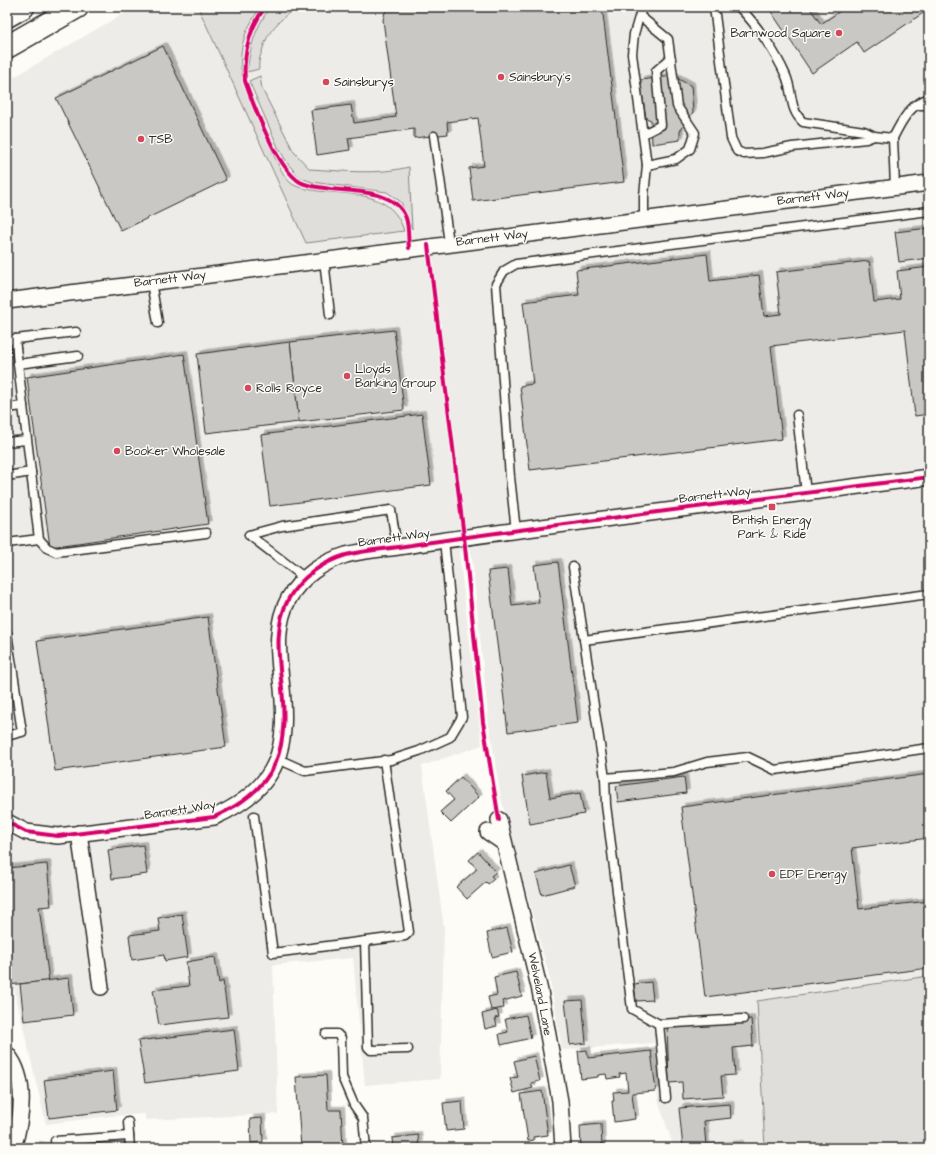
<svg xmlns="http://www.w3.org/2000/svg" width="936" height="1155" viewBox="0 0 936 1155" font-family="'Architects Daughter',sans-serif">
<style>
.built{fill:#edece8}
.green{fill:#dfdeda;stroke:#858482}
.building{fill:#c9c8c4;stroke:#2b2b2b;filter:url(#shadow)}
.lines{fill:none;stroke-linecap:round;stroke-linejoin:round}
.service-casing{stroke:#2b2b2b;stroke-width:11}
.minor-casing{stroke:#2b2b2b;stroke-width:18}
.trunk-casing{stroke:#2b2b2b;stroke-width:25}
.service{stroke:#fdfcf7;stroke-width:8}
.minor{stroke:#fdfcf7;stroke-width:15}
.trunk{stroke:#fdfcf7;stroke-width:22}
.cycleway-casing{stroke:#fdfcf7;stroke-width:6}
.cycleway{stroke:#d6006c;stroke-width:4}
.poi-dot{fill:#d1495b;stroke:#fdfcf7;stroke-width:1.5}
.labels{text-anchor:middle;dominant-baseline:central;stroke-width:3;stroke-linejoin:round;paint-order:stroke}
.poi-label{font-size:12px;fill:#2b2b2b;stroke:#fdfcf7;text-anchor:start}
.street-label{font-size:12px;fill:#2b2b2b;stroke:#fdfcf7}
</style>
<defs>
<filter id="shadow"><feDropShadow dx="3.5" dy="-3.5" stdDeviation="0" flood-color="#0004"/></filter>
</defs>
<rect width="100%" height="100%" fill="#fdfcf7"/>
<filter id="ink" filterUnits="userSpaceOnUse"><feTurbulence type="fractalNoise" baseFrequency=".025" numOctaves="2"/><feDisplacementMap in="SourceGraphic" scale="8" xChannelSelector="R" yChannelSelector="G"/><feConvolveMatrix kernelMatrix="1 2 1 2 8 2 1 2 1" color-interpolation-filters="sRGB"/></filter>
<g filter="url(#ink)">
<path class="built" d="M135 7H929V976L757 1001 765 1148H674L658 1100 654 1043 562 1050 550 979 501 798 489 724 471 549 459 552 482 745 422 766 444 929 440 1079 365 1085 353 958 273 965 278 1114 145 1120V1114L110 1116 46 1124 14 988 7 989V81Z"/>
<g class="green">
<path d="M198 7H261C223 58 246 91 268 142 273 153 282 177 292 184 300 189 309 189 318 191 353 195 392 191 404 231L306 243Z"/>
<path d="M270 7H296C279 21 268 30 262 51 260 57 258 63 259 69L247 72C251 44 254 31 270 7Z"/>
<path d="M260 76 262 89 294 152 310 169C343 171 378 175 409 167L412 229 401 202 387 192 312 182 299 177 288 164 278 147 249 81Z"/>
<path d="M929 976V1148H765L757 1001Z"/>
</g>
<g class="building">
<path d="M390 7H575L576 9 602 7 624 182 473 201 469 168 484 166 478 118 447 122 448 134 414 138V129L348 138 350 150 317 155 311 110 351 105 354 123 396 117 383 20 385 12Z"/>
<path d="M768 7H809L821 24 846 7H860L863 12 870 7H929V9L864 53 857 42 812 73Z"/>
<path d="M163 46 226 180 121 231 56 98Z"/>
<path d="M673 76 691 86 693 112 680 131V140L652 144 651 120 646 118 640 80Z"/>
<path d="M929 228V258L899 262 895 232Z"/>
<path d="M707 254 710 281 759 275 764 316 781 314 776 272 869 261 874 302 900 299 897 271 929 267V414L915 416 905 330 771 346 782 439 530 470 520 386 533 384 523 302 579 295 576 270Z"/>
<path d="M394 330 404 410 299 422 290 342Z"/>
<path d="M290 342 299 422 206 433 197 354Z"/>
<path d="M184 354 208 524 50 547 27 377Z"/>
<path d="M422 414 431 485 270 506 261 435Z"/>
<path d="M558 562 578 723 508 732 488 571 508 569 512 606 539 603 534 565Z"/>
<path d="M208 617 226 747 55 771 37 641Z"/>
<path d="M546 772 550 798 580 793 584 814 530 824 522 776Z"/>
<path d="M929 774V838L852 848 859 909 929 901V968L705 997 681 807Z"/>
<path d="M461 777 479 797 451 823 440 812 454 800 446 791Z"/>
<path d="M684 777 686 793 618 802 616 786Z"/>
<path d="M143 845 147 874 112 879 108 850Z"/>
<path d="M478 852 496 872 491 876 494 879 488 884 486 882 467 899 456 887 477 869 469 860Z"/>
<path d="M47 864 51 906 39 907 49 981 7 985V868Z"/>
<path d="M569 865 575 886 542 895 536 874Z"/>
<path d="M182 914 188 957 165 961 164 955 132 960 129 935 160 931 158 918Z"/>
<path d="M507 928 513 952 492 957 487 933Z"/>
<path d="M215 957 219 983 223 981 228 1017 159 1025 153 990 189 986 186 962Z"/>
<path d="M516 972 522 996 503 1001 504 1008 491 1010 488 997 497 995 494 977Z"/>
<path d="M69 978 73 1015 24 1021 20 984Z"/>
<path d="M651 982 653 1000 636 1001 634 984Z"/>
<path d="M582 1000 586 1043 570 1045 565 1001Z"/>
<path d="M497 1010 499 1017 495 1018 497 1026 485 1029 482 1014Z"/>
<path d="M526 1015 531 1038 501 1045 499 1034 508 1032 505 1019Z"/>
<path d="M751 1019 753 1046 733 1048 735 1075 721 1076 723 1096 683 1099 682 1082 669 1083 667 1025Z"/>
<path d="M234 1029 239 1071 145 1083 138 1041Z"/>
<path d="M587 1050 588 1058 651 1051 656 1091 632 1093 635 1119 614 1122 612 1101H614L613 1092 628 1091 626 1073 619 1074 620 1077 607 1079 606 1074 598 1075V1077L581 1079 578 1051Z"/>
<path d="M534 1056 540 1081 531 1083 533 1088 514 1093 510 1078 518 1077 514 1061Z"/>
<path d="M113 1071 117 1110 49 1118 44 1080Z"/>
<path d="M326 1075 328 1110H341L343 1148H301L296 1077Z"/>
<path d="M542 1091 548 1135 533 1137 534 1140 528 1141 521 1094Z"/>
<path d="M462 1101 464 1129 446 1131 443 1103Z"/>
<path d="M730 1104 731 1118 704 1121 706 1147 740 1144V1148H683L679 1108Z"/>
<path d="M262 1118 263 1142 251 1143 250 1119Z"/>
<path d="M601 1124 602 1148H581L580 1126Z"/>
<path d="M418 1135 419 1145 414 1146V1148H393L392 1138Z"/>
<path d="M36 1145 50 1147V1148H36Z"/>
</g>
<g class="lines">
<defs>
<g id="service">
<path d="M642 7 634 34 632 54 647 165 644 196V219"/>
<path d="M714 7 731 138 737 151 744 154 763 153 792 147 866 139 874 136"/>
<path d="M739 7C757 25 776 53 786 76 793 92 789 110 803 122L864 131 874 136 893 138C902 120 910 105 929 98"/>
<path d="M640 16 668 39 677 106 695 133 690 149 676 159 647 165"/>
<path d="M915 105H929"/>
<path d="M643 134 661 125 656 71 671 58"/>
<path d="M434 136 449 243"/>
<path d="M893 138 895 187"/>
<path d="M324 259 330 315"/>
<path d="M151 282 158 323"/>
<path d="M7 340 76 332"/>
<path d="M18 364 78 356"/>
<path d="M7 408 23 406"/>
<path d="M797 415 806 493"/>
<path d="M7 442 26 440"/>
<path d="M7 476 31 472"/>
<path d="M516 531 510 477 496 284 504 271 516 264 929 211"/>
<path d="M249 535 282 526 391 510 397 547"/>
<path d="M249 535 305 578"/>
<path d="M39 539 47 548 56 552 206 533"/>
<path d="M7 543 39 539 15 339"/>
<path d="M573 567 605 778 606 805 632 1009 659 1024 666 1098"/>
<path d="M7 633 22 732 7 736"/>
<path d="M584 640 929 594"/>
<path d="M278 759 305 771 391 760 419 751 450 737 462 717 444 540"/>
<path d="M605 778 674 772 707 762 748 757 775 770 929 748"/>
<path d="M254 816 273 953 405 936 409 932 384 760"/>
<path d="M365 941 368 1047 371 1050 408 1049"/>
<path d="M659 1024 743 1019"/>
<path d="M326 1034H337L341 1038 342 1077 354 1105 363 1118 366 1148"/>
<path d="M128 1122 130 1148"/>
<path d="M55 1141 129 1136"/>
</g>
<g id="minor">
<path d="M7 301 929 183"/>
<path d="M499 820 540 991 560 1101 563 1148"/>
<path d="M7 822 26 832 58 836 214 817C281 787 289 747 281 679 278 652 275 623 289 598 301 577 323 562 346 555 365 550 386 549 405 546 451 539 496 533 542 527 671 511 800 494 929 477"/>
<path d="M488 832 504 843"/>
<path d="M79 833 101 987"/>
<path d="M7 1054C28 1079 22 1119 13 1148"/>
</g>
<g id="trunk">
<path d="M7 16 23 7"/>
<path d="M7 47 77 7"/>
</g>
</defs>
<use href="#service" class="service-casing"/>
<use href="#minor" class="minor-casing"/>
<use href="#trunk" class="trunk-casing"/>
<use href="#service" class="service"/>
<use href="#minor" class="minor"/>
<use href="#trunk" class="trunk"/>
<defs>
<g id="cycleway">
<path d="M265 7C249 29 243 54 245 81 254 107 277 168 300 182 309 187 320 187 330 189 354 191 396 190 406 218 409 227 408 239 409 248"/>
<path d="M428 245 464 537 483 722 499 820"/>
<path d="M7 822 26 832 58 836 214 817C281 787 289 747 281 679 278 652 275 623 289 598 301 577 323 562 346 555 365 550 386 549 405 546 451 539 496 533 542 527 671 511 800 494 929 477"/>
</g>
</defs>
<use href="#cycleway" class="cycleway-casing"/>
<use href="#cycleway" class="cycleway"/>
</g>
</g>
<g class="poi-dot">
<circle cx="839" cy="33" r="4"/>
<circle cx="501" cy="77" r="4"/>
<circle cx="326" cy="82" r="4"/>
<circle cx="141" cy="139" r="4"/>
<circle cx="347" cy="376" r="4"/>
<circle cx="248" cy="388" r="4"/>
<circle cx="117" cy="451" r="4"/>
<rect x="768" y="503" width="8" height="8" rx="2"/>
<circle cx="772" cy="874" r="4"/>
</g>
<g class="labels">
<g class="poi-label">
<text x="831" y="33" text-anchor="end">Barnwood Square</text>
<text x="509" y="77">Sainsbury's</text>
<text x="334" y="82">Sainsburys</text>
<text x="149" y="139">TSB</text>
<text x="355" y="369">Lloyds<tspan x="355" dy="14">Banking Group</tspan></text>
<text x="256" y="388">Rolls Royce</text>
<text x="125" y="451">Booker Wholesale</text>
<text x="772" y="520" text-anchor="middle">British Energy<tspan x="772" dy="14">Park &amp; Ride</tspan></text>
<text x="780" y="874">EDF Energy</text>
</g>
<g class="street-label">
<text transform="translate(813 197) rotate(-7)">Barnett Way</text>
<text transform="translate(492 238) rotate(-7)">Barnett Way</text>
<text transform="translate(170 279) rotate(-7)">Barnett Way</text>
<text transform="translate(715 495) rotate(-7)">Barnett Way</text>
<text transform="translate(394 538) rotate(-8)">Barnett Way</text>
<text transform="translate(180 810) rotate(-9)">Barnett Way</text>
<text transform="translate(540 994) rotate(79)">Welveland Lane</text>
</g>
</g>
<rect width="936" height="1155" fill="none" stroke="#fdfcf7" stroke-width="24"/>
<rect x="12" y="12" width="912" height="1131" fill="none" stroke="#2b2b2b" stroke-width="1.5" filter="url(#ink)"/>
</svg>
